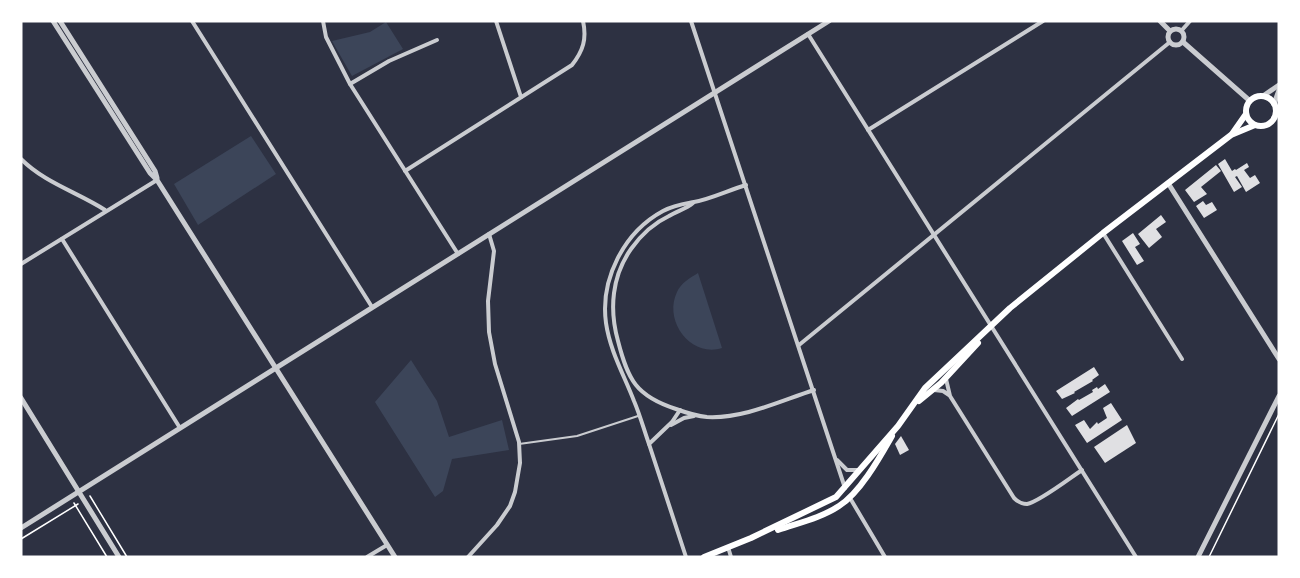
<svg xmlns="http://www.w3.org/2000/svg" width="1300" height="578" viewBox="0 0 1300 578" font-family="'Alegreya Sans',sans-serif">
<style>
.green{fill:#3c4559}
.building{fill:#e0e0e3}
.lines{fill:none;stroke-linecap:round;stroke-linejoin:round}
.path{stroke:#fff;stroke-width:1.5}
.service{stroke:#caccd0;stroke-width:2}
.minor{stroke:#caccd0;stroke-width:4}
.tertiary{stroke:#caccd0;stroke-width:5}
.secondary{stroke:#fff;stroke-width:6}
</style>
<rect width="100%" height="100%" fill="#2d3142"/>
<g class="green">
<path d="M386 22 403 49 352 76 332 41 370 32Z"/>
<path d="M251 136 276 174 198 225 174 184Z"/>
<path d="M698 273 722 348C691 358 663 321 677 292 681 283 690 278 698 273Z"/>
<path d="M411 360 437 401 449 437 502 420 509 450 452 459 443 491 435 497 375 402Z"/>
</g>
<g class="building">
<path d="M1225 159 1232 171 1235 169 1236 170 1247 163 1249 167 1244 170 1250 178 1255 175 1260 183 1246 192 1237 176 1235 177 1242 187 1234 192 1218 164Z"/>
<path d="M1216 165 1221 171 1201 187 1207 194 1194 202 1185 190Z"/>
<path d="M1203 201 1206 205 1212 202 1217 210 1204 218 1196 206Z"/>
<path d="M1161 215 1166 222 1156 229 1162 237 1149 248 1138 234Z"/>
<path d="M1133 233 1140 244 1135 247 1144 261 1137 265 1122 241Z"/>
<path d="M1094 367 1099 375 1092 380 1093 381 1074 392 1075 393 1062 399 1056 391Z"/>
<path d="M1105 384 1110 392 1072 416 1066 408 1078 399 1079 400 1093 392 1092 390 1097 387 1098 389Z"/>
<path d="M1111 403 1122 420 1087 443 1075 425 1084 420 1090 429 1097 422 1098 424 1107 418 1103 408Z"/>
<path d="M1127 425 1136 443 1105 463 1094 447Z"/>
<path d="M901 436 909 450 900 455 895 444Z"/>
</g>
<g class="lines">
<g class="path">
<path d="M90 496 127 557"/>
<path d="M74 503 107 557"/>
<path d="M21 539 78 504"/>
<path d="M1209 557 1279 414"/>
</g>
<path class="service" d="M519 444 577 436 638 416"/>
<g class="minor">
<path d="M192 21 372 307"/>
<path d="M323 21 326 37 350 84 458 254"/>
<path d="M496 21 521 97"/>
<path d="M691 21 845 488"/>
<path d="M1182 30 1190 21"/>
<path d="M808 34 1136 557"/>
<path d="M350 84 389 61 437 40"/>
<path d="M868 130 1043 21"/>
<path d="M21 159C45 183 77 192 105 210"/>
<path d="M405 171 572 65C583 51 587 39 583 21"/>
<path d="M693 203C686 209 677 211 669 216 654 223 641 235 631 249 612 276 609 309 618 341 628 380 636 396 676 409 687 413 696 416 707 417 743 419 780 401 814 390"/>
<path d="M1103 233 1182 359"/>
<path d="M62 239 180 428"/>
<path d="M21 264 157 180"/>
<path d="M799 345 1170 42"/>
<path d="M946 379 950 396 1014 498C1018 502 1021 504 1027 504 1039 502 1070 478 1082 470"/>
<path d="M934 390 943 391 949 395"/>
<path d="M680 410 672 422 649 444 686 557"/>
<path d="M671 425 684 418 694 416"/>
<path d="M649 444C644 430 640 415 634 401 624 375 610 351 606 323 600 279 624 232 663 211 674 205 683 204 694 202 711 199 729 190 746 185"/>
<path d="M837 460 847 470H858"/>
<path d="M850 498 885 557"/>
<path d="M728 547 731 557"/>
<path d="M367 557 387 545"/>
<path d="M468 557 497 525 510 506 515 492 520 463 519 442 495 364 489 332 488 301 494 251 489 234"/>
</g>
<g class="tertiary">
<path d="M53 21 150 173 157 180 395 557"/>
<path d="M60 21 155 171 157 178"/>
<path d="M1160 21 1170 31"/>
<circle cx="1176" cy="37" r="8"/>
<path d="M1183 42 1250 101"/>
<path d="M1263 96 1279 85"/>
<path d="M1274 104 1279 90"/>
<path d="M1168 183 1279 359"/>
<path d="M21 398 119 557"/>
<path d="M21 528 829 21"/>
<path d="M1198 557 1279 396"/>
</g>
<g class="secondary">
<circle cx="1261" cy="111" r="15"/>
<path d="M1232 134 1246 114"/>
<path d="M919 401 941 383 978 343"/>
<path d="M778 530C798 523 821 518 839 506 860 493 880 457 892 436"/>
<path d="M704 557 751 538 836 497 898 426 925 388 1010 308 1103 233 1231 135 1255 125"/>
</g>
</g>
<rect width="1300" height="578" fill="none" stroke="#ffffff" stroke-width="45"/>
</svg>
